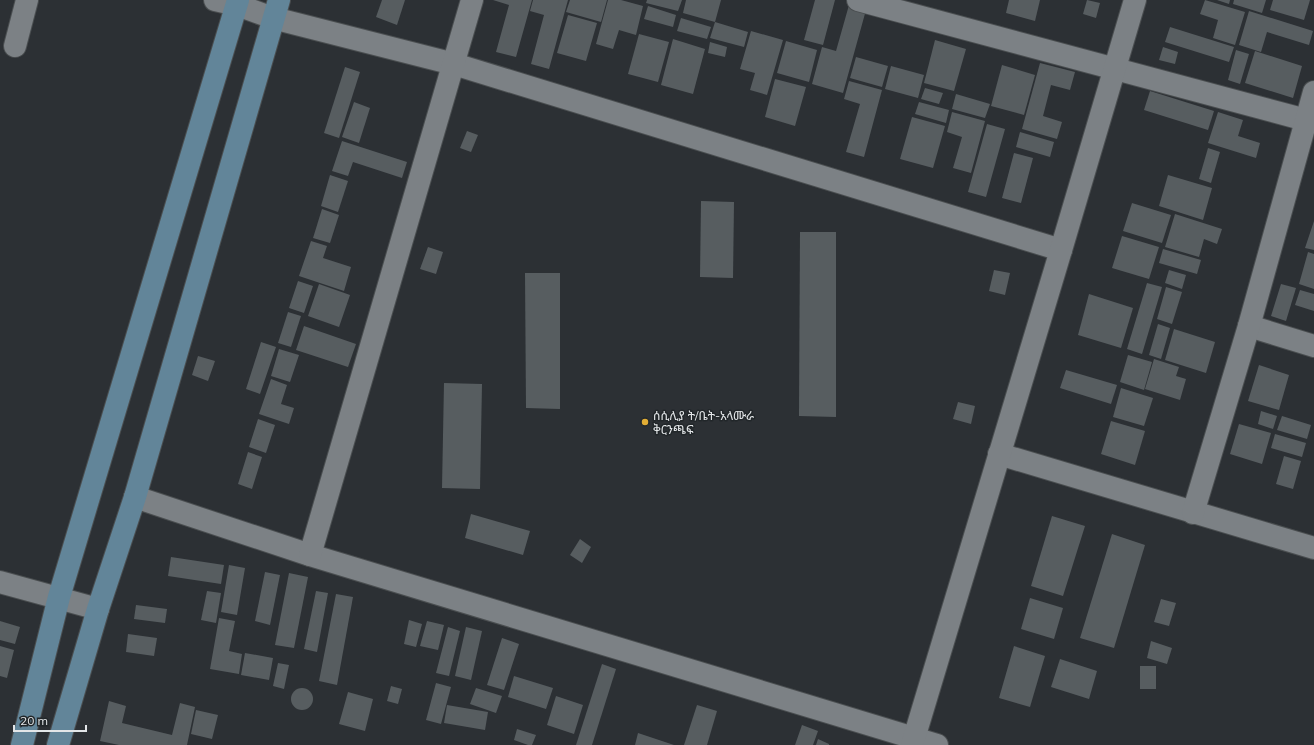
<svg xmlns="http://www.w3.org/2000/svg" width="1314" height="745" viewBox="0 0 1314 745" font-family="Mulish,'Noto Sans Ethiopic',sans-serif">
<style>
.building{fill:#575d60}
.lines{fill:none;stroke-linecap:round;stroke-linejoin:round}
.street-casing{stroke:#4a4e50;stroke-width:24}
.secondary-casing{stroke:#4a4e50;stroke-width:24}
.street{stroke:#7c8185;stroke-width:22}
.secondary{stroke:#628599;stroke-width:22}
.poi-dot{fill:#e3ae35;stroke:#22272a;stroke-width:1.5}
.labels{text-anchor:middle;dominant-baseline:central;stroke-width:3;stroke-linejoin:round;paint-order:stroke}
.poi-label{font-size:12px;fill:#e3e6e8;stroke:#22272a;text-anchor:start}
</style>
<rect width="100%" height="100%" fill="#2c3034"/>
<g class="building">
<path d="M382 0H405L397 25 376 17Z"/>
<path d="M493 0H532L516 57 496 52 509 5Z"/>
<path d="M533 0H568L549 69 531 64 544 15 530 11Z"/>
<path d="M570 0H607L601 22 566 12Z"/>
<path d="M608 0H621L643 6 636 35 619 30 613 49 596 44Z"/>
<path d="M647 0H682L678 11 646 3Z"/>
<path d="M686 0H721L715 22 683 13Z"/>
<path d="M815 0H835L823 45 804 40Z"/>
<path d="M1009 0H1040L1035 21 1006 13Z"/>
<path d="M1087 0 1100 3 1096 18 1083 14Z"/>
<path d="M1205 0 1245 12 1235 45 1213 38 1218 20 1200 14Z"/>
<path d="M1217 0H1230L1229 4Z"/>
<path d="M1234 0H1266L1262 13 1233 4Z"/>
<path d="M1273 0H1310L1304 20 1270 10Z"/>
<path d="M849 5 866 10 843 93 812 84 822 47 836 51Z"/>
<path d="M648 6 676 15 673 27 644 19Z"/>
<path d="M1249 11 1313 31 1309 45 1267 32 1261 52 1239 45Z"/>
<path d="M568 15 597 23 586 61 557 53Z"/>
<path d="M681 18 711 27 707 39 677 31Z"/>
<path d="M715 22 748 32 744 47 710 38Z"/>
<path d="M1170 27 1234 47 1229 62 1165 42Z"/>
<path d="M751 31 783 40 767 95 750 90 755 73 740 69Z"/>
<path d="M639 34 669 42 658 82 628 74Z"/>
<path d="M673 39 705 49 693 94 661 85Z"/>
<path d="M935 40 966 49 954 91 924 83Z"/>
<path d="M786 41 817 50 809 82 777 73Z"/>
<path d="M710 42 727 47 725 57 708 53Z"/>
<path d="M1163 47 1178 52 1175 64 1159 60Z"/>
<path d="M1236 50 1249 54 1240 84 1228 80Z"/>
<path d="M1255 51 1302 66 1293 98 1245 83Z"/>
<path d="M856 57 888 66 882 87 850 78Z"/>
<path d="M1040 63 1075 72 1070 90 1051 85 1043 116 1062 122 1057 139 1022 129Z"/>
<path d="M1002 65 1035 75 1024 115 991 106Z"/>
<path d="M891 66 924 75 918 98 885 89Z"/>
<path d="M345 67 360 72 339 138 324 133Z"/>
<path d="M775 79 806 87 795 126 765 117Z"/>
<path d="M849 81 882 90 864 157 846 152 860 104 844 99Z"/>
<path d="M925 88 943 93 939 104 921 99Z"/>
<path d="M1150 91 1214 111 1208 130 1144 110Z"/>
<path d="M956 94 990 104 985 118 952 109Z"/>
<path d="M354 102 370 108 359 143 342 137Z"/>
<path d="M919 102 949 110 946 123 915 114Z"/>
<path d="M952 112 985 121 971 173 953 168 962 137 947 132Z"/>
<path d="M1218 112 1243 120 1238 136 1260 143 1256 158 1208 143Z"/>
<path d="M912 117 945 126 933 168 900 159Z"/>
<path d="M987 124 1005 129 986 197 968 192Z"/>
<path d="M467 131 478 135 471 152 460 148Z"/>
<path d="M1020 132 1054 142 1050 157 1016 147Z"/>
<path d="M342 141 407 162 402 178 353 162 348 176 332 171Z"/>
<path d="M1208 148 1220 152 1211 183 1199 179Z"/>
<path d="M1014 153 1033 158 1021 203 1002 198Z"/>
<path d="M330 175 348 181 338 212 321 206Z"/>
<path d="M1168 175 1212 188 1203 220 1159 206Z"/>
<path d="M701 201 734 202 733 278 700 277Z"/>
<path d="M1132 203 1171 215 1162 243 1123 231Z"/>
<path d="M322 209 339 215 330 243 313 238Z"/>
<path d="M1175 214 1222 229 1217 244 1204 239 1199 257 1165 247Z"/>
<path d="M1314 221V250L1305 248Z"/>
<path d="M800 232H836V417L799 416Z"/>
<path d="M1122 236 1159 247 1149 279 1112 268Z"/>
<path d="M311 241 327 246 323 258 351 267 344 291 299 276Z"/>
<path d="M428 247 443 252 436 274 420 269Z"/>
<path d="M1163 249 1201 260 1197 274 1159 263Z"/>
<path d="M1308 252 1314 254V289L1299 284Z"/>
<path d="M994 270 1010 273 1005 295 989 291Z"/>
<path d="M1169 270 1186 275 1182 289 1165 283Z"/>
<path d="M525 273H560V409L526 408Z"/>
<path d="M298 281 313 286 304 313 289 308Z"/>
<path d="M1147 283 1162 287 1142 354 1127 349Z"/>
<path d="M319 284 350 295 339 327 308 316Z"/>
<path d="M1281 284 1296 288 1286 321 1271 316Z"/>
<path d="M1166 287 1182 292 1172 324 1157 319Z"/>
<path d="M1300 290 1314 294V311L1295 305Z"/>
<path d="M1089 294 1133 308 1121 348 1078 335Z"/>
<path d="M288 312 301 316 291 347 278 343Z"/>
<path d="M1158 324 1170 328 1161 359 1149 355Z"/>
<path d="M304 326 356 344 348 367 296 350Z"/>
<path d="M1174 329 1215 342 1206 373 1165 360Z"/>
<path d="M261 342 276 347 260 394 246 389Z"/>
<path d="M279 349 299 355 290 382 271 376Z"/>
<path d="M1128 355 1152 362 1144 390 1120 382Z"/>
<path d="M198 356 215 361 208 381 192 375Z"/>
<path d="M1154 359 1179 367 1176 376 1186 379 1180 400 1145 389Z"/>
<path d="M1259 365 1289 375 1279 410 1248 401Z"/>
<path d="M1066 370 1117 385 1111 404 1060 388Z"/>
<path d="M271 379 287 385 281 404 294 408 289 424 259 414Z"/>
<path d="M444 383 482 384 480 489 442 488Z"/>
<path d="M1121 388 1153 398 1144 426 1113 417Z"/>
<path d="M958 402 975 406 971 424 953 419Z"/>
<path d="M1261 411 1277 416 1273 429 1258 424Z"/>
<path d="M1282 416 1311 425 1307 439 1277 430Z"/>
<path d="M258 419 275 425 266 453 249 447Z"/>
<path d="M1111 421 1145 431 1135 465 1101 454Z"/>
<path d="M1239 424 1271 433 1262 464 1230 454Z"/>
<path d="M1275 434 1306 443 1302 457 1271 448Z"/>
<path d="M248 452 262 457 252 489 238 484Z"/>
<path d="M1284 456 1301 461 1293 489 1276 484Z"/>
<path d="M471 514 530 531 523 555 465 538Z"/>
<path d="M1052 516 1085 526 1063 596 1031 586Z"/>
<path d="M1112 534 1145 545 1114 648 1080 638Z"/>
<path d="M580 539 591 547 582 563 570 555Z"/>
<path d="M171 557 224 565 221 584 168 576Z"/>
<path d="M229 565 245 568 237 615 221 612Z"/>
<path d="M265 572 280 575 270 625 255 621Z"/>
<path d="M289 573 308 577 294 648 275 645Z"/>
<path d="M207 591 221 593 216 623 201 620Z"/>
<path d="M316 591 328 593 317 652 304 649Z"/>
<path d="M336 594 353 597 337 685 319 681Z"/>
<path d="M1030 598 1063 608 1054 639 1021 629Z"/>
<path d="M1161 599 1176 603 1169 626 1154 622Z"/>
<path d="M136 605 167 609 165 623 134 619Z"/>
<path d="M219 618 235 621 229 651 242 654 239 674 210 669Z"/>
<path d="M409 620 422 624 416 647 404 644Z"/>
<path d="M0 621 20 627 15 644 0 640Z"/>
<path d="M427 621 444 625 438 650 420 646Z"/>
<path d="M448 627 460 631 449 676 436 673Z"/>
<path d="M466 627 482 631 471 680 455 676Z"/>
<path d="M128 634 157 638 154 656 126 652Z"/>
<path d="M502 638 519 644 504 690 487 685Z"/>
<path d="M1151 641 1172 648 1167 664 1147 658Z"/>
<path d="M0 646 14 650 7 678 0 676Z"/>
<path d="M1014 646 1045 656 1030 707 999 698Z"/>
<path d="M245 653 273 658 269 680 241 675Z"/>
<path d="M1060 659 1097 671 1089 699 1051 687Z"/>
<path d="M278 663 289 665 284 689 273 686Z"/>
<path d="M602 664 616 669 592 745H576Z"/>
<rect x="1140" y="666" width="16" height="23"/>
<path d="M514 676 553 688 546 709 508 697Z"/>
<path d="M436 683 451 687 441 724 426 720Z"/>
<path d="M391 686 402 689 398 704 387 701Z"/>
<path d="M476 688 502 696 496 713 470 704Z"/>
<circle cx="302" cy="699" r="11"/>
<path d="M348 692 373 699 365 731 339 724Z"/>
<path d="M556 696 583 705 574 734 547 725Z"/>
<path d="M109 701 126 706 122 723 172 735 180 703 195 707 187 745H119L100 741Z"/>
<path d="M447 705 488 712 485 730 444 723Z"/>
<path d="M697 705 717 711 707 745H684Z"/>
<path d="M196 710 218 715 212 739 191 734Z"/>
<path d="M802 725 818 731 813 745H795Z"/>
<path d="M517 729 536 735 532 745H528L514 740Z"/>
<path d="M638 733 674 745H635Z"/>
<path d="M818 739 829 744V745H816Z"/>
</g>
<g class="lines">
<defs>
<g id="street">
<path d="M215 0 237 5 273 18 454 64 1061 250"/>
<path d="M858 0 1306 120"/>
<path d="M15 46 27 0"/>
<path d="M1249 326 1314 346"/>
<path d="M999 454 1314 548"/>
<path d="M135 497 310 555 937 745"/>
<path d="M1193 513 1249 326 1314 92"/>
<path d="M310 555 472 0"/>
<path d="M0 582 98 609"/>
<path d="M912 745 1061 250 1135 0"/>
</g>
<g id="secondary">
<path d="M22 745 59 597 238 0"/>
<path d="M58 745 98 609 135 497 279 0"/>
</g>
</defs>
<use href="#street" class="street-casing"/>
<use href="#secondary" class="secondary-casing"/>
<use href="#street" class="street"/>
<use href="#secondary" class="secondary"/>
</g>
<circle class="poi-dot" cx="645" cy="422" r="4"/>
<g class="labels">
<g class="poi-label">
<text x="653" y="415">ሰሲሊያ ት/ቤት-አላሙራ<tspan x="653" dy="14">ቅርንጫፍ</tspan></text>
</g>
</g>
<path d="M14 725v6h72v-6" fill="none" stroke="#e3e6e8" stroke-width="2"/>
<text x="20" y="725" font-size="12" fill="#e3e6e8" stroke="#22272a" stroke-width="3" paint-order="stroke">20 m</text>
</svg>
